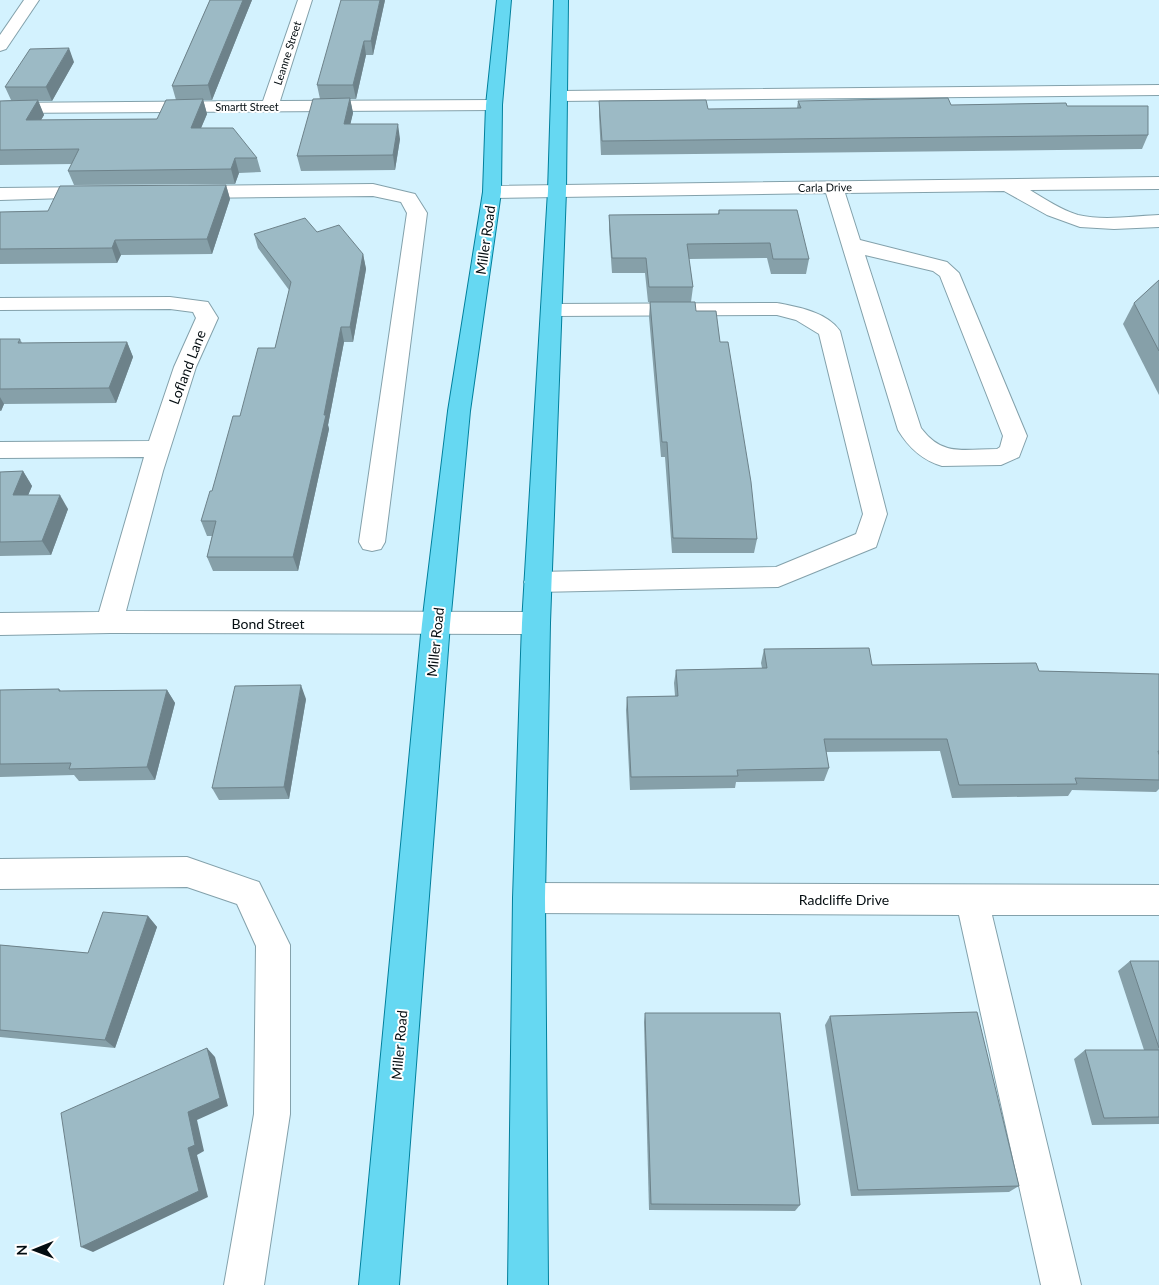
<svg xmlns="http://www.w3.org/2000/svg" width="1159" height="1285" viewBox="0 0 1159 1285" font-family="Lato,sans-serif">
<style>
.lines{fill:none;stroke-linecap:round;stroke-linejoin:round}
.minor-casing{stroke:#83a1ab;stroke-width:2}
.major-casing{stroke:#01809d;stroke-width:2}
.minor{fill:#fff;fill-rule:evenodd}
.major{fill:#66d8f2;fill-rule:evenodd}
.wall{fill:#86a0a9}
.shaded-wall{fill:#6d828a}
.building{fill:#9cbac5;stroke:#6d828a}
.labels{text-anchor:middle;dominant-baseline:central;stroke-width:4;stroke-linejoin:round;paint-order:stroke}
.far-street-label{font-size:11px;fill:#040d11;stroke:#fff}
.street-label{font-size:14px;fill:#040d11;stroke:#fff}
</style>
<rect width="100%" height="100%" fill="#d3f2fe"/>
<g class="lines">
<defs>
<g id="minor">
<path d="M24 0H39L6 49 0 51V35Z"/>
<path d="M298 0H312L280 101 494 100 500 101 502 105 500 109 494 110 0 113V103L263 101Z"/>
<path d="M1159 85V95L559 101 553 100 551 96 553 92 559 91Z"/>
<path d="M1159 177V189L1030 190C1045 199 1061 210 1078 215 1104 221 1133 216 1159 215V227L1114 229 1080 227 1047 215 1004 191 845 193 860 240 947 262 959 273 1027 436 1019 457 1001 465 942 466C922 460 909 448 898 430L826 193 492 198 485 196 483 192 485 188 492 186ZM865 255 933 271 940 276 1003 436 1000 447 997 449C963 449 943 457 921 428Z"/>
<path d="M373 184 415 194 427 213 385 542 381 549 372 551 363 549 359 542 407 213 401 202 373 196 191 198 184 196 182 192 184 188 191 186Z"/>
<path d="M93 187 100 189 102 193 100 197 0 200V188Z"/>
<path d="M170 297 208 302 218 318 196 367 163 471 126 611 536 612 546 615 550 623 546 631 536 634 110 633 0 635V613L99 612 144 457 0 458V442L149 441 174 367 196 318 193 312 170 309 0 310V298Z"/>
<path d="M777 303C798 307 827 312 840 331L887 514 876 547 778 587 537 592 528 589 524 582 528 575 537 572 776 567 856 534 863 514 819 334 796 320 777 315 552 316 545 315 542 310 545 305 552 304Z"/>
<path d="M187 857 259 882 290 945V1114L264 1285H224L254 1114 256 946 237 904 187 887 0 889V859Z"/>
<path d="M529 883 1159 885V915H992L1081 1285H1041L959 915 529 913 518 909 513 898 518 887Z"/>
</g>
<g id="major">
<path d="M497 0H511L502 105 501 192 470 411 450 624 399 1285H359L422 624 448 411 483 192 486 105Z"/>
<path d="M554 0H568L566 191 550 623 545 898 548 1285H508L513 898 522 623 548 191Z"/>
</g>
</defs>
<use href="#minor" class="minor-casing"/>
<use href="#major" class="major-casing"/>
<use href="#minor" class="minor"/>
<use href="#major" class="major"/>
</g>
<g class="wall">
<path d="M210 0H252L241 27 212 100H203L207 114 201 128 257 158 261 172 239 173 235 184 74 185 68 171 72 164 0 165V101L11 100 5 87 74 62 52 101H38L44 115 41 120 157 119 176 100 172 86Z"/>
<path d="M385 0 373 55H366L356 99H350L353 113 350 124 400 139 395 170 301 171 297 156 320 99 317 85Z"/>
<path d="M599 101 708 109 797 108 798 101 951 105 1067 106 1148 135 1142 149 601 155 599 116Z"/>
<path d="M226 185 230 199 212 254 121 255 117 263 0 264V212L48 211Z"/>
<path d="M719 210 809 259 806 274H771L767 258 689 259 693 287 691 302H648L645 273H612L609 230V215L718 214Z"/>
<path d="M317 232 363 254 366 269 353 342H344L328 425 329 429 298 571H213L207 557 212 536H207L201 521 240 416 275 348 289 290 258 248 254 234Z"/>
<path d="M1159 280V395L1123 324 1134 303Z"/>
<path d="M650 302 696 311 720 342 757 539 754 553H672L665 457H661L649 317Z"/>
<path d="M0 339H20L22 343 127 342 133 357 116 403 4 404 1 411H0Z"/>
<path d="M23 471 32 486 28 495 68 509 51 555 0 556V472Z"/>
<path d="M764 649 872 665 1039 671 1159 674V789L1156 792 1072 790 1068 796 952 798 940 751 826 752 829 768 824 781 736 782 735 788 630 790 626 710 627 697 675 696 674 683 676 670 762 668 761 663Z"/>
<path d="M59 689 61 691 167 690 175 703 155 780 79 781 74 775 0 777V690Z"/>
<path d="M306 699 289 799 219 800 212 788Z"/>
<path d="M148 916 157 927 115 1048 0 1037V945L88 953Z"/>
<path d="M1130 961H1159V1124L1092 1125 1074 1059 1085 1050H1144L1118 971Z"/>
<path d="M645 1013 800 1205 795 1211 649 1210 644 1022Z"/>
<path d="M830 1016 1019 1186 1009 1192 851 1196 825 1025Z"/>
</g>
<g class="shaded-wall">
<path d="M243 0H252L241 27 212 100 208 85Z"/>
<path d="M380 0H385L373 55 371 41Z"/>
<path d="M364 41 366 55 356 99 353 85Z"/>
<path d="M69 48 74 62 52 101 46 87Z"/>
<path d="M350 98 353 113 347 139 344 124Z"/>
<path d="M203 99 207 114 195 142 191 128Z"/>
<path d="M38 100 44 115 32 135 26 120Z"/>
<path d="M398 124 400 139 395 170 393 155Z"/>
<path d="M235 158 239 173 235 184 231 169Z"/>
<path d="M226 185 230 199 212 254 207 239Z"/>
<path d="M115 240 121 255 117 263 112 248Z"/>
<path d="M363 254 366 269 353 342 350 327Z"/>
<path d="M341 327 344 342 328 425 329 429 298 571 293 557 324 415Z"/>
<path d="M127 342 133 357 116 403 109 388Z"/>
<path d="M0 397 4 404 1 411 0 409Z"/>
<path d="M23 471 32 486 22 510 13 495Z"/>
<path d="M60 495 68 509 51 555 42 541Z"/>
<path d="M301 685 306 699 289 799 284 787Z"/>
<path d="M167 690 175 703 155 780 147 767Z"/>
<path d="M148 916 157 927 115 1048 105 1040Z"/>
<path d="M207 1048 215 1057 228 1106 197 1120 204 1151 197 1155 208 1197 93 1252 81 1247 188 1148V1112Z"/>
</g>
<g class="building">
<path d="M210 0H243L208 85 172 86Z"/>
<path d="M341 0H380L371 41H364L353 85H317Z"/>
<path d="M69 48 46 87H5L30 49Z"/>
<path d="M350 98 344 124H398L393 155 297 156 313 99Z"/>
<path d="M948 98 951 105 1066 103 1067 106H1148V135L602 141 599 101 706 100 708 109 801 108 798 101Z"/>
<path d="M203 99 191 128H233L257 158H235L231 169 68 171 79 149 0 150V101L38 100 26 120 157 119 166 100Z"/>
<path d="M226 185 207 239 115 240 112 248 0 249V212L48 211 60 186Z"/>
<path d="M719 210H797L809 259H773L770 243 687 244 693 287H649L646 258H612L609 215 719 214Z"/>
<path d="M305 218 317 232 339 225 363 254 350 327H341L324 415H326L293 557H207L216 521H201L210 491H212L233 416H240L258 348H275L291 282 254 234Z"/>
<path d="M1159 280V351L1134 303Z"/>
<path d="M650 302H695L696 311H716L720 342H728L751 482 757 539 673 538 667 442H662Z"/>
<path d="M0 339H20L18 343 127 342 109 388 0 389Z"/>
<path d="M23 471 13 495H60L42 541 0 542V472Z"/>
<path d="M869 648 872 665 1036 663 1039 671 1159 674V751H1158L1159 755V780L1075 778 1077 784 959 785 947 739H824L829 768 737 770 738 776 631 777 627 697 678 696 676 670 767 668 764 649Z"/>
<path d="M301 685 284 787 212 788 235 686Z"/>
<path d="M59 689V691L167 690 147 767 69 769 71 763 0 764V690Z"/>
<path d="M103 912 148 916 105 1040 0 1030V945L88 953Z"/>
<path d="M1130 961H1159V1048Z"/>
<path d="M977 1012 1019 1186 858 1190 830 1016Z"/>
<path d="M645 1013H780L800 1205 651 1204Z"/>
<path d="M207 1048 220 1098 188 1112 195 1145 188 1148 199 1191 81 1247 61 1113Z"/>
<path d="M1085 1050H1159V1117L1104 1118Z"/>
</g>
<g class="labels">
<g class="far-street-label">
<text transform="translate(287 53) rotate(-72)">Leanne Street</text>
<text x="247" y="106">Smartt Street</text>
<text transform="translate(825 187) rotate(-1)">Carla Drive</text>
</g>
<g class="street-label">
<text transform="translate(485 240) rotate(-82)">Miller Road</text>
<text transform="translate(187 367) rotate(-69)">Lofland Lane</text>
<text x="268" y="623">Bond Street</text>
<text transform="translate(435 642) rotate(-84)">Miller Road</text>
<text x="844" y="899">Radcliffe Drive</text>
<text transform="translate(399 1045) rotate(-85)">Miller Road</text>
</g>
</g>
<g transform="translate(35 1250) rotate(269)" stroke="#ffffff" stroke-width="4" paint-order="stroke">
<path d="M0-4L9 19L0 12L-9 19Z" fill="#040d11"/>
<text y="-8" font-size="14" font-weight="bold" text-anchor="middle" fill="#040d11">N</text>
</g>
</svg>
